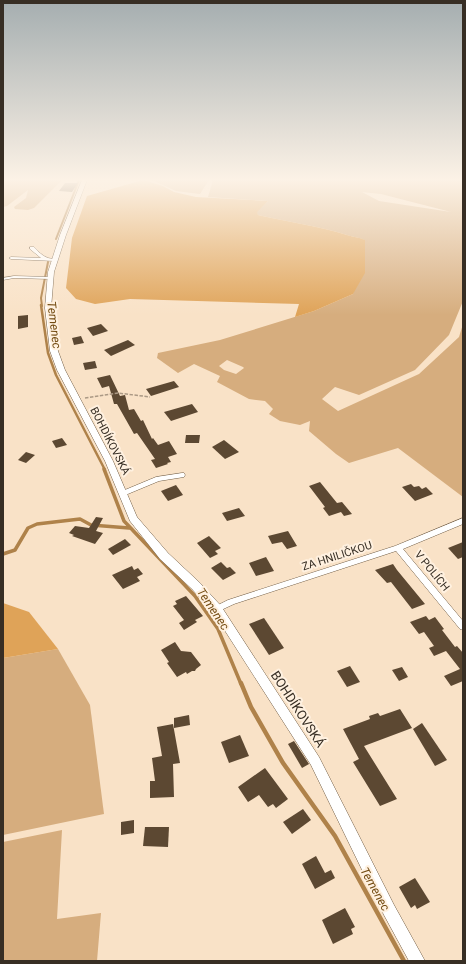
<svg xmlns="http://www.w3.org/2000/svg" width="466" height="964" viewBox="0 0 466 964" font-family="Roboto,sans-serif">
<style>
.green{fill:#d6ad7e;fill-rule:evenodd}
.forest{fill:#dfa358}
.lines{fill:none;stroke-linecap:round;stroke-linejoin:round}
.stream-far3{stroke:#af824a;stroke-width:2}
.stream-far2{stroke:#af824a;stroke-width:2.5}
.stream-far1{stroke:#af824a;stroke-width:3.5}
.stream{stroke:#af824a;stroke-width:4.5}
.building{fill:#5c4832}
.minor-casing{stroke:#715d45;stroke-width:1}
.tertiary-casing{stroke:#715d45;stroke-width:1}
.path{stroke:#ab9985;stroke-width:1.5;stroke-dasharray:3.5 1.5;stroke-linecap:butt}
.minor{fill:#fff;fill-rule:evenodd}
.tertiary{fill:#fff;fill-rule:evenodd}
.labels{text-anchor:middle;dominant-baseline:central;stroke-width:4;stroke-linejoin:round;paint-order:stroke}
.street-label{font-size:11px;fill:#372e24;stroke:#fff1e0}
.water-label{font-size:12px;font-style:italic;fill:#734b11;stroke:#fff1e0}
.near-street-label{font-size:13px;fill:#372e24;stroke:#fff1e0}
</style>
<rect width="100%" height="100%" fill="#f9e2c7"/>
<g class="green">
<path d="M3 180H55L61 181 34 208 28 210 15 209 14 207 26 198 28 190 7 206 3 207Z"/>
<path d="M152 180H209L200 194 176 191Z"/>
<path d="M213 180H463V301L449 335 415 370 359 395 335 387 322 399 338 411 419 374 459 337 463 324V497L398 448 349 463 336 454 309 431 310 421 300 425 280 421 269 414 273 409 265 401 249 399 217 382 220 376 194 364 178 373 157 358 158 353 220 340 314 311 353 294 364 240C359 237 353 237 347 235 318 226 288 222 258 215L256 212 268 201 208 197ZM362 192 381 194 451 212 379 201ZM227 360 243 367 244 368 236 374 224 370 219 366Z"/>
<path d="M58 649 90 705 104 814 3 835V658Z"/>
<path d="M62 830 57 919 101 913 97 961H3V842Z"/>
</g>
<g class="forest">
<path d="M143 180 163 186 174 192 196 197 268 201 257 212 258 215C288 222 318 226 347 235 353 237 359 237 365 240V273L353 294 314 311 295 317 299 304 130 299 95 304 76 299 66 288 72 238 87 196Z"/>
<path d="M3 603 29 612 58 649 3 658Z"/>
</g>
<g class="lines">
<g class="stream-far3">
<path d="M56 239 79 180"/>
<path d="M42 306 41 298 48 262"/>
</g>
<path class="stream-far2" d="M41 305 48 353 56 375 105 470"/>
<g class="stream-far1">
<path d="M104 469 124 521 195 596 218 629 241 684"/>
<path d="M3 554 15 550 28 528 37 524 80 519 91 525 129 528"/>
</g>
<path class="stream" d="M241 683 251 707 283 763 335 836 404 961"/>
</g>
<g class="building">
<path d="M65 183H78L72 192 59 191Z"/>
<path d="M28 315V327L18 329V316Z"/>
<path d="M101 324 108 331 93 336 87 328Z"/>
<path d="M81 336 84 343 74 345 72 338Z"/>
<path d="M128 340 135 345 111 356 104 350Z"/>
<path d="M95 361 97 368 85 370 83 363Z"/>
<path d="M110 375 120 396 125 395 129 410 134 409 141 421 143 420 152 439 153 438 158 445 169 441 177 454 168 457 171 462 167 463 168 464 156 468 151 460 155 459 137 433 134 434 117 404H114L109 386 102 388 97 378Z"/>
<path d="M174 381 179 387 151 396 146 389Z"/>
<path d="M192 404 198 412 171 421 164 412Z"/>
<path d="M186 435H200L199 443H185Z"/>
<path d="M62 438 67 445 56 448 52 441Z"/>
<path d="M224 440 239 452 225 459 212 447Z"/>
<path d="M26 452 35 455 26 463 18 460Z"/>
<path d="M320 482 337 503 342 502 352 514 344 516 341 512 329 516 323 508 325 507 309 486Z"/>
<path d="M411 484 414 487 419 486 422 489 426 487 433 494 415 501 402 487Z"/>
<path d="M176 485 183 495 168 501 161 491Z"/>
<path d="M239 508 245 516 227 521 222 513Z"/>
<path d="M96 517 103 518 96 531 103 533 95 544 72 536 74 535 69 533 75 526 89 528Z"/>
<path d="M288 531 297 546 287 549 282 542 272 544 268 536Z"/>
<path d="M209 536 221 548 215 551 218 554 210 558 197 543Z"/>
<path d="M125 539 131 545 113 555 108 549Z"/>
<path d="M463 542V557L458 559 448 548Z"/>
<path d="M266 557 274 571 256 576 249 563Z"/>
<path d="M221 562 227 568 230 567 236 573 223 580 211 568Z"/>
<path d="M393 564 397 570 425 604 412 609 391 582 387 583 375 570Z"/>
<path d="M132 566 134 570 138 568 143 574 137 577 140 581 123 589 112 575Z"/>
<path d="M186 596 203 616 195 620 197 622 184 630 179 623 184 620 173 606 177 604 175 601Z"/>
<path d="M426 616 429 620 435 617 444 629 442 630 455 647 457 646 463 653V681L451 686 444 676 460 669 446 651 434 656 429 648 434 646 424 632 419 634 410 622Z"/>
<path d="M264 618 284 648 269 655 249 624Z"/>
<path d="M175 642 181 651 191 652 201 665 196 669 195 671H192L187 674 186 672 177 677 167 663 169 662 161 650Z"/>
<path d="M350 666 360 682 347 687 337 671Z"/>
<path d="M402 667 408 677 399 681 392 670Z"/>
<path d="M400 709 412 728 364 746 397 799 380 806 353 762 359 759 343 729 370 719 369 716 378 713 380 716Z"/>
<path d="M189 715 190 725 174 728V718Z"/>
<path d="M422 723 447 760 435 766 413 729Z"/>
<path d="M173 724 180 763 173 764 174 797 150 798V781H155L152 758 162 756 157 727Z"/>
<path d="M240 735 249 756 229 763 221 742Z"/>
<path d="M294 741 309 764 302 768 288 744Z"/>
<path d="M265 768 288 799 276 808 273 804 268 807 259 795 248 802 238 787Z"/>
<path d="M303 809 311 820 292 834 283 822Z"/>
<path d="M134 820V833L121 835V822Z"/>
<path d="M145 827H169L168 847 143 846Z"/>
<path d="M316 856 325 873 331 870 335 878 315 889 302 864Z"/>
<path d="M415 878 430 902 417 909 415 905 411 908 399 887Z"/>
<path d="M345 908 355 927 351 929 353 934 333 944 322 920Z"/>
</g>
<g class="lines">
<defs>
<g id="minor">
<path d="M30 247H34C38 251 42 256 48 258 51 259 54 258 57 260L55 261 11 259 9 258 11 257 41 258 30 249Z"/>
<path d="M14 276 50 277 52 278 50 279 14 278 3 280V278Z"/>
<path d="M182 473H184L185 475 184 477 159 481 123 496 119 494 120 492 156 477Z"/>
<path d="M463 518V524L403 549 463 621V630L460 629 396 551 234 604 217 612 214 611 213 609 214 607 228 600 395 546Z"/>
</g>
<path id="tertiary" d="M82 180H87L66 235 54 272 51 308 58 351 65 370 113 461 137 517 168 553 200 583 221 606 319 757 394 905 425 961H409L384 915 311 765 213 612 192 589 160 559 130 521 105 461 57 370 50 351 45 308 48 272 60 235Z"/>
</defs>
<use href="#minor" class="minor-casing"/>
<use href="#tertiary" class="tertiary-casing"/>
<path class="path" d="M85 398 118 393 150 397"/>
<use href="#minor" class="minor"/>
<use href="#tertiary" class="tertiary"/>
</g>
<linearGradient id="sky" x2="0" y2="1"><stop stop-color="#a5aeb0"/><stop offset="0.57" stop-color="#fcf2e6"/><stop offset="1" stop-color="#fcf2e6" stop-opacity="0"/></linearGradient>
<rect width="466" height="315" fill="url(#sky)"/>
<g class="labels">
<g class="street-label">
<text transform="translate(110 441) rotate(63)">BOHDÍKOVSKÁ</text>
<text transform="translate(337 556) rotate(-18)">ZA HNILIČKOU</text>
<text transform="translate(432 571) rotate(51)">V POLÍCH</text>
</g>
<g class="water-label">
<text transform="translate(54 325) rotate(83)">Temenec</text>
<text transform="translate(213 609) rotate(56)">Temenec</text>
<text transform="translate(375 889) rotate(61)">Temenec</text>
</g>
<g class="near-street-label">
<text transform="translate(298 709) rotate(57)">BOHDÍKOVSKÁ</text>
</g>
</g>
<rect width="466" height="964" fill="none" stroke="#372e24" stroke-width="8"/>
</svg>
